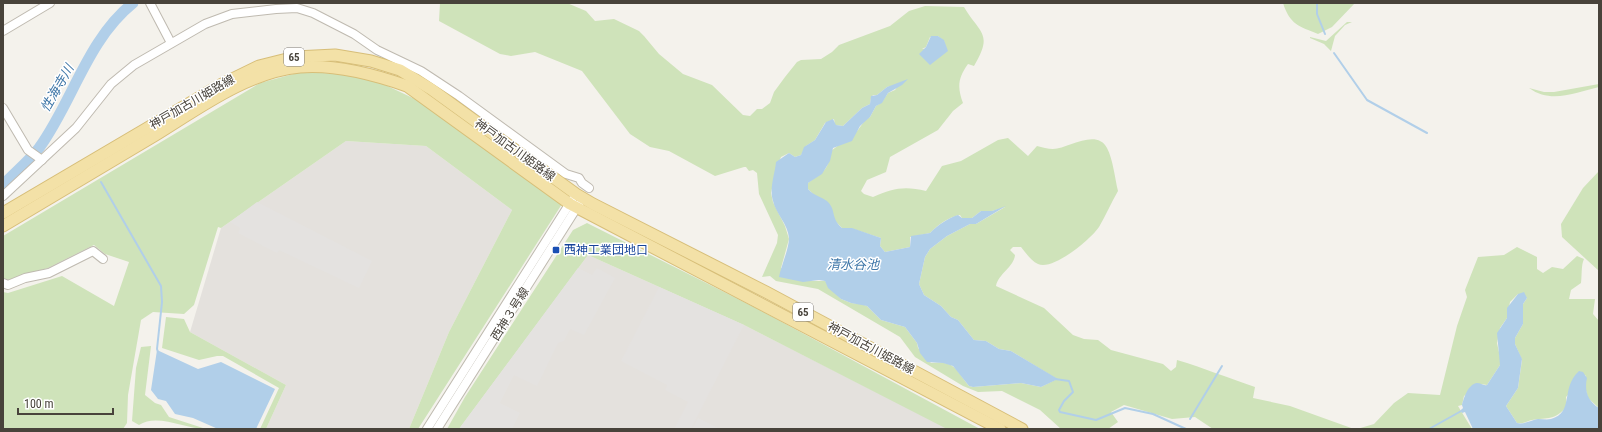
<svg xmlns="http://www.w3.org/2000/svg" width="1602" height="432" viewBox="0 0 1602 432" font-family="'Roboto Condensed','Noto Sans JP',sans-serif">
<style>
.industrial{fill:#e4e1dd}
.green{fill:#cfe3ba;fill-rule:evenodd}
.parking{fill:#e4e2e0}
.water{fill:#b1cfe9}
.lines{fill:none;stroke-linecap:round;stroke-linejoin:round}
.stream{stroke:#b1cfe9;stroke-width:2}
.river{stroke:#b1cfe9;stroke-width:11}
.minor-casing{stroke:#bfbab0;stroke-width:10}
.major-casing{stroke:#d7be78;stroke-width:13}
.minor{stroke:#fff;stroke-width:8}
.major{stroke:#f3e1a7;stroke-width:11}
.transit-dot{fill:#1a4fb4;stroke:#fff;stroke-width:1.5}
.labels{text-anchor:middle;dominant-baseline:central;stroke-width:3;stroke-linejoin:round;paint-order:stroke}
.shield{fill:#fff;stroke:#7f7b76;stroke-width:1}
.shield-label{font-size:11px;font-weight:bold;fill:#48433b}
.street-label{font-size:12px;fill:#48433b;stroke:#fff}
.transit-label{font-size:12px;fill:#164399;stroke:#fff;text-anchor:start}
.water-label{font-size:13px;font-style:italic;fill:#3f77a8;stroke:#fff}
</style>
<rect width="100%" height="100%" fill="#f4f2ec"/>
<g class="industrial">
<path d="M346 141 426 146 512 210 449 332 409 429H266L286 385 190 332 221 228Z"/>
<path d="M588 255 744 325 949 429H459Z"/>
</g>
<g class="green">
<path d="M440 3H567L586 11 595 21 614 19 639 31 644 36 659 54 683 74 712 85 743 115 750 116 757 109H762L770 103 774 92 785 77 797 62 801 60 821 59 832 52 839 45 890 26 909 11 925 6 964 7C981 35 993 33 974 66L968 64C958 78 957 87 963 103L953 111 938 130 890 157 886 172 867 180 861 191 864 194 873 197C893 188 905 186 926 191L942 166 961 161 998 140 1008 138 1028 156 1037 146C1042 147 1048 149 1053 149 1068 149 1096 128 1107 148 1113 159 1115 179 1118 191 1111 203 1106 215 1099 227 1091 239 1053 271 1038 264 1031 261 1026 253 1021 247H1013L1010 250 1015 255C1014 267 998 274 996 286L1044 308 1073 335 1084 339 1098 340 1111 350 1163 364 1171 371 1176 367 1177 360C1204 368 1228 378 1255 387L1253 398 1290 406 1354 429H1213L1195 417 1172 419 1124 405 1111 412 1118 422 1108 429H1061L1040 410 1002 391 978 392 963 386 915 357 900 337 818 289 776 281 770 276 762 277 777 243 778 235 759 194 757 173 753 170 749 171 746 167H744L715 176 669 151 650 147 630 134 582 71 535 52 511 56 500 54 439 21ZM938 36 944 41 946 48 922 49 926 47 930 37ZM899 84 895 90 888 93 882 102 876 106 870 117 865 120 858 130 831 151C828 172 823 171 808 183V189L833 214 834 220 842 228H850L881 238 880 246 885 252 910 247V237L930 233C938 225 948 217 960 215L962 218H972L981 211H992L1005 207 976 224H970L947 236 930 249 925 257 919 284 924 295 941 306 951 317 958 320 974 340 986 341 999 349 1011 351 1057 379 1041 387 1021 383 973 387 969 386C956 370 955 360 931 363L918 348 917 343 905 327 881 320 867 306 861 304 851 303 841 299 825 281H812L781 268 789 239 785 226 773 202 771 193 777 167 781 157 789 153 795 157 801 155 806 146 815 140 825 123 834 119 835 125 843 126 862 108 870 104 871 98 873 95H877L887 87Z"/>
<path d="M1283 3H1355L1332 27 1318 34C1299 26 1290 25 1283 3Z"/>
<path d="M1347 22H1352L1345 25 1335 36 1331 51 1324 44 1310 38V37L1326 41Z"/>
<path d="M301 72 342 74 379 82 417 100 562 204 418 429H409L449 332 512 210 426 146 346 141 221 228 218 227 194 305 184 314 153 312 141 320 128 395 127 423 123 429H3V292L8 293 62 276 114 306 129 262 105 254 94 245 48 268 8 280 3 279V236L260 83Z"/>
<path d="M1599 84V87C1574 93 1551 104 1529 88L1544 92H1554Z"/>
<path d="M1599 171V271L1562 237 1561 224 1583 188Z"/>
<path d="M587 223 754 307 980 429H947L744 325 588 255 459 429H447L465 397 573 230Z"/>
<path d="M1517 247 1537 257V269L1543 273 1552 267 1563 269 1577 256 1584 259C1581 265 1582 276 1581 283L1571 290 1569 299H1595L1593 314 1599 321V408L1588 398 1585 387 1586 375 1566 397 1567 406C1555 421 1548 417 1532 420 1527 421 1523 424 1517 423L1506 406 1518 388 1522 360 1515 344V338L1523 324V304L1527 298 1518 294 1510 302 1507 318 1500 328 1497 343 1500 357V365L1487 385 1481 384 1464 396 1462 405 1458 406 1472 429H1357L1374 424 1394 403 1408 393 1440 395 1457 326 1467 297 1465 290 1478 257 1504 255Z"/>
<path d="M166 317 184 319 190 332 286 385 266 429H260L279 388 223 356H217L199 360 162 348Z"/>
<path d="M151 346 145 395 155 403 161 405 169 417 206 429C185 429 157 413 139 425L132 421 136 368 141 347Z"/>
</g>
<g class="parking">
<path d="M257 202 372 261 359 288 279 250 277 253 238 233 240 228 230 222Z"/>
<path d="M578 268 592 275 597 268 615 278 584 335 570 329 564 341 558 343 537 386 514 375 500 403 520 413 512 429H459Z"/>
<path d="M659 287 744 325 691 429H674L688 402 665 390 667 385 621 361Z"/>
<path d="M698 418 720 429H692Z"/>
</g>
<g class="water">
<path d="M931 36H938L944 40 948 51 930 65 919 54 926 47Z"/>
<path d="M908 79 902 85 888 93 882 103 876 106 870 117 860 126 852 141 833 148 830 161 822 174 808 183V189C815 197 824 197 829 203 836 212 831 218 842 228H852L881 238 880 246 885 252 910 247 911 236 930 233C938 225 948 218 958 215L962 218H972L981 211H992L1006 206 976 224H970L947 236 930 249 925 257 919 284 924 295 941 306 951 317 958 320 974 340 986 341 999 349 1011 351 1058 379 1041 387 1021 383 973 387 969 386 953 366 943 363 927 362 920 353 917 343 905 327 881 320 867 306 851 303 841 299 828 288 825 281 819 280 803 282 779 277C781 266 789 249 789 238 788 224 776 214 773 201 769 188 775 174 776 162L789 153 795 157 801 155 804 147 815 140 826 122 833 119 836 125 843 126 862 108 870 104 871 96 877 95 887 87Z"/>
<path d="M1524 292 1527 298 1523 304V324L1515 338V344L1522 359 1518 388 1506 406 1517 423C1524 425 1531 420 1538 419 1542 419 1547 420 1551 419 1575 412 1560 388 1579 371L1583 372 1587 378C1584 391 1588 401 1599 408V429H1473L1465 412 1462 413 1461 410 1463 408 1462 405C1464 398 1468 384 1477 383 1481 383 1483 386 1487 385L1500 365 1497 333 1507 318V308L1518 294Z"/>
<path d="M157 350 198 369 221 362 275 389 256 429H218L193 418 175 414 166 401 158 399 151 390Z"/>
</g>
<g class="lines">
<g class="stream">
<path d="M1317 3V14L1325 34"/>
<path d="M1334 53 1367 100 1427 133"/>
<path d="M101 182 161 286 162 302 157 349 158 352"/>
<path d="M1055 379 1069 381 1073 392 1064 401 1059 410 1060 412 1096 420 1125 408 1153 414 1186 429"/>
<path d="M1190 419 1222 366"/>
<path d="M1429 429 1463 410"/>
</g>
<path class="river" d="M3 185C14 173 29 161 39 148 73 101 87 40 133 3"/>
<defs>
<g id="minor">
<path d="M150 3 171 43"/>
<path d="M3 31 50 3"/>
<path d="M3 108 28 150 42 160"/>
<path d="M3 196 76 128 111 84 134 65 205 24 232 14 276 9 297 8 313 13 354 34 377 50 421 71 459 96 566 174 579 178 582 183 589 188"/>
<path d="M3 283 8 285 25 278 49 273 93 251 103 259"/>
<path d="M427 429 572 200"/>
<path d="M437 429 579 204"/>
</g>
<g id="major">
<path d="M3 213 222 84 259 66 295 57 335 55 371 61 400 70 431 89 576 194 593 204 766 292 1022 429"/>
<path d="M3 226C53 196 103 166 154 136 198 109 247 72 300 67 336 64 373 74 407 86L570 204 1000 429"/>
</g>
</defs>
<use href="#minor" class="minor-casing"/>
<use href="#major" class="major-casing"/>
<use href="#minor" class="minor"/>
<use href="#major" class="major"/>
</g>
<rect class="transit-dot" x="552" y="246" width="8" height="8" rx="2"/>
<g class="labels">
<g class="shield">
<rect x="284" y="48" width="20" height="18" rx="3"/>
<rect x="793" y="303" width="20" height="18" rx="3"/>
</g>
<g class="shield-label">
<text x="294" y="57">65</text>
<text x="803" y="312">65</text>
</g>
<g class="street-label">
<text transform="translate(192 102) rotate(-30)">神戸加古川姫路線</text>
<text transform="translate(515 150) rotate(36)">神戸加古川姫路線</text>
<text transform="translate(510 314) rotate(-58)">西神３号線</text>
<text transform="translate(871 348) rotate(28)">神戸加古川姫路線</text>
</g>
<g class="transit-label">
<text x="564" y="250">西神工業団地口</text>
</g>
<g class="water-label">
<text transform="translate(57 88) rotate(-60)">性海寺川</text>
<text x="853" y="264">清水谷池</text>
</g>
</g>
<rect width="1602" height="432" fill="none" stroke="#48433b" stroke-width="8"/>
<path d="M18 408v6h95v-6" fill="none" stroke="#48433b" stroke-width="2"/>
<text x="24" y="408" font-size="12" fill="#48433b" stroke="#ffffff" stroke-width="3" paint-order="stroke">100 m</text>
</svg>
